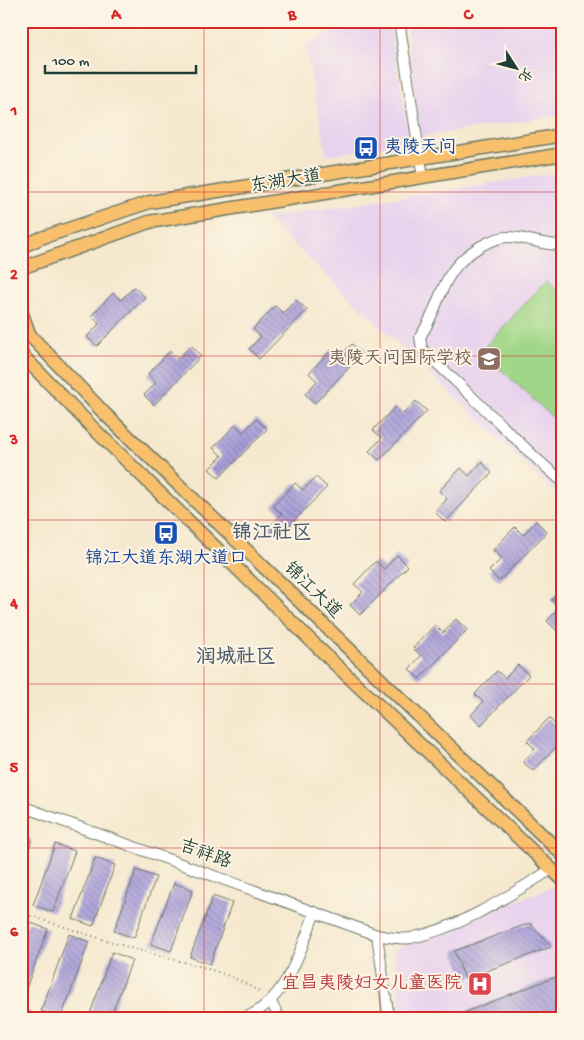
<svg xmlns="http://www.w3.org/2000/svg" width="584" height="1040" viewBox="0 0 584 1040" font-family="'Gochi Hand','LXGW WenKai TC',sans-serif">
<style>
.built{fill:#e8d2ee}
.garden{fill:#a0d687;stroke:#608a5e}
.building{fill:url(#building-back-hatch)}
.lines{fill:none;stroke-linecap:round;stroke-linejoin:round}
.minor-casing{stroke:#6a796a;stroke-width:12}
.major-casing{stroke:#6a796a;stroke-width:15}
.path{stroke:#6a796a;stroke-width:2;stroke-dasharray:1 4;stroke-linecap:butt}
.minor{stroke:#fff;stroke-width:10}
.major{stroke:#f8bf6c;stroke-width:12}
.grid{fill:none;stroke:#d62828;stroke-width:1;stroke-opacity:0.55}
.labels{text-anchor:middle;dominant-baseline:central;stroke-width:4;stroke-linejoin:round;paint-order:stroke}
.transit-label{font-size:18px;fill:#164399;stroke:#fcf5e5;text-anchor:start}
.street-label{font-size:18px;fill:#1f3d34;stroke:#fcf5e5}
.education-label{font-size:18px;fill:#785e54;stroke:#fcf5e5;text-anchor:end}
.health-label{font-size:18px;fill:#be3a42;stroke:#fcf5e5;text-anchor:end}
.quarter-label{font-size:20px;font-weight:bold;fill:#4f5e6e;stroke:#fcf5e5}
.neatline{fill:none;stroke:#d62828;stroke-width:2}
.grid-label{font-size:16px;text-anchor:middle;font-weight:bold;fill:#d62828}
</style>
<defs>
<pattern id="building-back-hatch" width="6" height="6" patternUnits="userSpaceOnUse" patternTransform="scale(1.25)"><rect width="6" height="6" fill="#a79cd9"/><path d="M-1 5l2 2M0 0l6 6M5-1l2 2" fill="none" stroke="#8780b1"/></pattern>
</defs>
<rect width="100%" height="100%" fill="#fcf5e5"/>
<filter id="ink" filterUnits="userSpaceOnUse"><feTurbulence type="fractalNoise" baseFrequency=".02" numOctaves="2"/><feDisplacementMap in="SourceGraphic" scale="10" xChannelSelector="R" yChannelSelector="G"/><feConvolveMatrix kernelMatrix="1 2 1 2 8 2 1 2 1" color-interpolation-filters="sRGB"/></filter>
<filter id="wash" filterUnits="userSpaceOnUse"><feTurbulence type="fractalNoise" baseFrequency=".0096" numOctaves="4" result="noise"/><feDisplacementMap in="SourceGraphic" scale="20" xChannelSelector="R" yChannelSelector="G"/><feGaussianBlur stdDeviation="1.12" result="paint"/><feColorMatrix in="noise" values="0 0 0 0 0 0 0 0 0 0 0 0 0 0 0 0 0 1.4 0 .05"/><feComposite in="paint" operator="in"/></filter>
<g filter="url(#wash)">
<rect width="100%" height="100%" fill="#f5e8ce"/>
<g class="built">
<path d="M377 21H390L410 141 327 156 305 45 336 29Z"/>
<path d="M406 21H563V115L420 137Z"/>
<path d="M563 172V500L266 218Z"/>
<path d="M552 887 563 897V1019H402L393 950Z"/>
</g>
<path class="garden" d="M546 281 563 297V427L481 351Z"/>
<g id="blocks">
<g class="building">
<path d="M134 287 145 297 97 346 87 337 99 324 91 316 113 293 121 300Z"/>
<path d="M296 300 307 310 259 359 249 349 261 337 253 329 275 306 283 313Z"/>
<path d="M352 344 362 354 315 403 305 394 317 381 309 373 331 350 338 357Z"/>
<path d="M191 345 201 356 154 405 144 395 156 383 148 374 170 351 178 359Z"/>
<path d="M416 401 427 411 379 460 369 451 382 438 373 430 395 407 403 414Z"/>
<path d="M256 419 267 429 219 478 209 469 222 456 213 448 235 425 243 432Z"/>
<path d="M482 462 492 473 445 522 435 512 447 499 439 491 461 468 469 476Z"/>
<path d="M316 477 327 487 279 536 269 527 282 514 273 506 295 483 303 490Z"/>
<path d="M536 521 547 532 499 581 489 571 502 558 493 550 515 527 523 535Z"/>
<path d="M397 555 408 566 360 615 350 605 363 592 354 584 376 561 384 569Z"/>
<path d="M563 587V624L557 631 547 621 559 608 551 600Z"/>
<path d="M456 619 467 630 419 679 409 669 421 656 413 648 435 625 443 633Z"/>
<path d="M518 665 529 675 481 725 471 715 483 702 475 694 497 671 505 678Z"/>
<path d="M549 718 556 725 563 719V740L533 771 523 762 535 749 527 741Z"/>
<path d="M21 836 32 840 22 867 21 866Z"/>
<path d="M55 844 75 851 53 912 33 905Z"/>
<path d="M95 858 115 865 93 926 73 919Z"/>
<path d="M136 870 156 877 134 938 114 931Z"/>
<path d="M174 883 193 890 171 951 151 944Z"/>
<path d="M213 896 232 903 210 964 190 957Z"/>
<path d="M28 922 48 929 22 999 21 940Z"/>
<path d="M530 923 551 947 465 979 454 951Z"/>
<path d="M69 934 89 942 61 1018 41 1011Z"/>
<path d="M112 952 132 960 110 1019H104L90 1014Z"/>
<path d="M563 974V1019H450V1018Z"/>
</g>
</g>
</g>
<g filter="url(#ink)">
<use href="#blocks" fill-opacity="0" stroke="#6a796a" stroke-width="1"/>
<g class="lines">
<defs>
<g id="minor">
<path d="M399 21 423 178"/>
<path d="M563 245C543 246 524 236 506 237 497 238 488 242 481 246 438 271 444 301 420 337L422 349 539 461 563 482"/>
<path d="M21 806 377 935C388 937 400 940 411 938 463 927 508 896 552 869"/>
<path d="M377 935 389 1019"/>
<path d="M271 1002 280 1019"/>
<path d="M21 1012 30 1019"/>
<path d="M241 1019C286 1004 300 952 315 912"/>
</g>
<g id="major">
<path d="M21 247 41 238 150 202 563 135"/>
<path d="M21 268 149 222 563 154"/>
<path d="M21 311 29 333"/>
<path d="M21 326 106 415 563 855"/>
<path d="M21 354 92 427 335 664 563 880"/>
</g>
</defs>
<use href="#minor" class="minor-casing"/>
<use href="#major" class="major-casing"/>
<path class="path" d="M21 913C62 926 103 940 145 952 184 963 229 970 262 994"/>
<use href="#minor" class="minor"/>
<use href="#major" class="major"/>
</g>
</g>
<path class="grid" d="M204 21V1019M380 21V1019M21 192H563M21 356H563M21 520H563M21 684H563M21 848H563"/>
<defs>
<symbol id="bus-square" viewBox="-11 -11 22 22"><rect x="-9" y="-9" width="18" height="18" rx="4" fill="#1a4fb4" stroke="#fcf5e5"/><path d="M-5-6H5V4H4V6H2V4H-2V6H-4V4H-5ZM-3.5-4V0h7V-4ZM-3.5 1.2v1.5H-2V1.2ZM2 1.2v1.5H3.5V1.2Z" fill="#fff"/></symbol>
<symbol id="school-square" viewBox="-11 -11 22 22"><rect x="-9" y="-9" width="18" height="18" rx="4" fill="#8d6e63" stroke="#fcf5e5"/><path d="M0-5L7-2L0 1L-7-2ZM-4 1L0 2.5L4 1V4Q0 6-4 4Z" fill="#fff"/></symbol>
<symbol id="hospital-square" viewBox="-11 -11 22 22"><rect x="-9" y="-9" width="18" height="18" rx="4" fill="#e0444e" stroke="#fcf5e5"/><path d="M-5-5h3v3.5h4V-5h3V5h-3V1.5h-4V5h-3Z" fill="#fff"/></symbol>
</defs>
<g fill-rule="evenodd">
<use href="#bus-square" x="352" y="134" width="28" height="28"/>
<use href="#school-square" x="475" y="345" width="28" height="28"/>
<use href="#bus-square" x="152" y="519" width="28" height="28"/>
<use href="#hospital-square" x="466" y="970" width="28" height="28"/>
</g>
<g class="labels">
<g class="transit-label">
<text x="384" y="148">夷陵天问</text>
<text x="166" y="559" text-anchor="middle">锦江大道东湖大道口</text>
</g>
<g class="street-label">
<text transform="translate(286 182) rotate(-9)">东湖大道</text>
<text transform="translate(312 591) rotate(44)">锦江大道</text>
<text transform="translate(205 855) rotate(20)">吉祥路</text>
</g>
<g class="education-label">
<text x="472" y="359">夷陵天问国际学校</text>
</g>
<g class="health-label">
<text x="462" y="984">宜昌夷陵妇女儿童医院</text>
</g>
<g class="quarter-label">
<text x="272" y="534">锦江社区</text>
<text x="236" y="658">润城社区</text>
</g>
</g>
<rect width="584" height="1040" fill="none" stroke="#fcf5e5" stroke-width="55"/>
<g transform="translate(516 68) rotate(126)" stroke="#fcf5e5" stroke-width="4" paint-order="stroke">
<path d="M0-4L9 19L0 12L-9 19Z" fill="#1f3d34"/>
<text y="-8" font-size="14" font-weight="bold" text-anchor="middle" fill="#1f3d34">北</text>
</g>
<path d="M45 65v8h151v-8" fill="none" stroke="#1f3d34" stroke-width="2.5"/>
<text x="52" y="65" font-size="15" fill="#1f3d34" stroke="#fcf5e5" stroke-width="4" paint-order="stroke">100 m</text>
<rect x="28" y="28" width="528" height="984" class="neatline"/>
<g class="grid-label">
<text x="116" y="19">A</text>
<text x="292" y="19">B</text>
<text x="468" y="19">C</text>
<text x="14" y="115">1</text>
<text x="14" y="279">2</text>
<text x="14" y="444">3</text>
<text x="14" y="608">4</text>
<text x="14" y="772">5</text>
<text x="14" y="936">6</text>
</g>
</svg>
